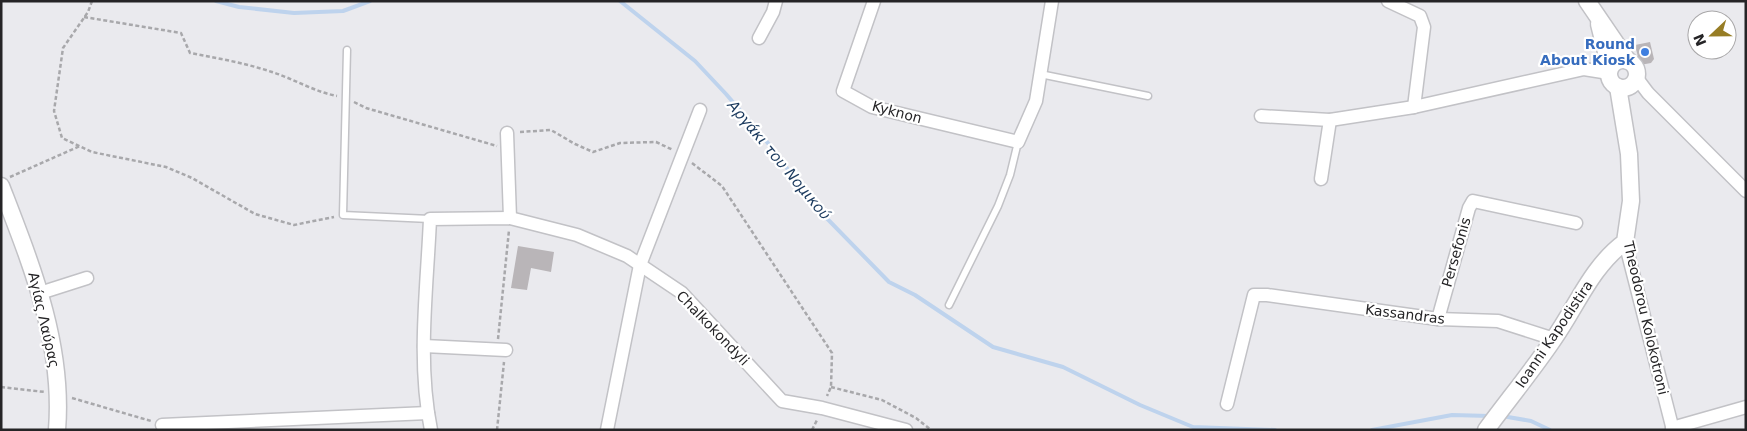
<svg xmlns="http://www.w3.org/2000/svg" width="1747" height="431" viewBox="0 0 1747 431" font-family="'DejaVu Sans',sans-serif">
<style>
.lines{fill:none;stroke-linecap:round;stroke-linejoin:round}
.stream{stroke:#bed3ed;stroke-width:4}
.building{fill:#b9b5b8}
.service-casing{stroke:#c2c2c6;stroke-width:9}
.minor-casing{stroke:#c2c2c6;stroke-width:15}
.tertiary-casing{stroke:#c2c2c6;stroke-width:19}
.path{stroke:#a8a8ab;stroke-width:2.5;stroke-dasharray:4 2.5;stroke-linecap:butt}
.service{stroke:#fff;stroke-width:6}
.minor{stroke:#fff;stroke-width:12}
.tertiary{stroke:#fff;stroke-width:16}
.shop-dot{fill:#3f7fe0;stroke:#fff;stroke-width:2}
.labels{text-anchor:middle;dominant-baseline:central;stroke-width:4.5;stroke-linejoin:round;paint-order:stroke}
.shop-label{font-size:14px;font-weight:bold;fill:#366cbe;stroke:#fff;text-anchor:end}
.street-label{font-size:14px;fill:#252426;stroke:#fff}
.water-label{font-size:15px;font-style:italic;fill:#1b3a5e;stroke:#fff}
</style>
<rect width="100%" height="100%" fill="#eaeaee"/>
<g class="lines">
<g class="stream">
<path d="M216 1 239 7 294 13 343 11 370 1"/>
<path d="M620 1 695 61 726 94 779 156 805 196 889 282 915 295 993 347 1063 367 1140 405 1193 427 1275 430"/>
<path d="M1502 416 1531 421 1550 430"/>
<path d="M1372 430 1452 415 1490 416"/>
</g>
</g>
<g class="building">
<path d="M1650 42 1654 59 1651 63 1640 65 1635 45Z"/>
<path d="M518 246 554 252 551 272 531 268 527 290 511 288Z"/>
</g>
<g class="lines">
<defs>
<g id="service">
<path d="M347 50 343 215 430 219"/>
<path d="M1040 74 1148 96"/>
<path d="M949 305 998 206 1010 175 1018 142"/>
</g>
<g id="minor">
<path d="M874 1 843 91 872 107 1018 142 1036 101 1052 1"/>
<path d="M1388 1 1420 16 1424 27 1414 107"/>
<path d="M759 38 773 12 776 1"/>
<path d="M1636 77 1648 93 1746 191"/>
<path d="M1261 116 1330 120 1414 107 1584 69 1609 73"/>
<path d="M507 133 510 218"/>
<path d="M1321 179 1330 120"/>
<path d="M1625 242 1673 430"/>
<path d="M40 293 87 278"/>
<path d="M1438 319 1469 208 1473 201 1576 223"/>
<path d="M424 346 506 350"/>
<path d="M1227 404 1254 295H1267L1438 319 1498 321 1554 339"/>
<path d="M162 425 428 413"/>
<path d="M1672 428 1746 407"/>
<path d="M431 430C417 361 427 289 430 219L510 218 577 235 627 256 682 293 782 401 822 408 906 430"/>
<path d="M607 430 640 265 700 110"/>
</g>
<g id="tertiary">
<path d="M1587 1 1628 61"/>
<path d="M1599 24 1610 68"/>
<circle cx="1623" cy="74" r="14"/>
<path d="M1 186C31 264 64 344 57 430"/>
<path d="M1486 430C1508 400 1532 371 1553 340 1577 306 1591 267 1625 242L1631 201 1629 154 1618 87"/>
</g>
</defs>
<use href="#service" class="service-casing"/>
<use href="#minor" class="minor-casing"/>
<use href="#tertiary" class="tertiary-casing"/>
<g class="path">
<path d="M92 1 88 12 63 48 54 111 62 138 92 152 166 167 192 178 255 214 294 225 334 217"/>
<path d="M84 17 181 33 190 53C217 58 245 63 272 72 294 79 315 92 337 96"/>
<path d="M354 102 366 108 497 146"/>
<path d="M520 132 551 130 575 144 593 152 620 143 656 142 673 150"/>
<path d="M692 163 722 186 832 353 831 387 827 396"/>
<path d="M10 177 80 146"/>
<path d="M498 339 509 230"/>
<path d="M1 387 45 392"/>
<path d="M831 387 882 400 916 418 931 430"/>
<path d="M72 398 151 421"/>
<path d="M497 430 504 362"/>
<path d="M812 430 817 420"/>
</g>
<use href="#service" class="service"/>
<use href="#minor" class="minor"/>
<use href="#tertiary" class="tertiary"/>
</g>
<circle class="shop-dot" cx="1645" cy="52" r="5"/>
<g class="labels">
<g class="shop-label">
<text x="1635" y="44">Round<tspan x="1635" dy="16">About Kiosk</tspan></text>
</g>
<g class="street-label">
<text transform="translate(897 112) rotate(15)">Kyknon</text>
<text transform="translate(1456 252) rotate(-74)">Persefonis</text>
<text transform="translate(1405 314) rotate(7)">Kassandras</text>
<text transform="translate(1646 318) rotate(77)">Theodorou Kolokotroni</text>
<text transform="translate(44 320) rotate(77)">Αγίας Λαύρας</text>
<text transform="translate(713 328) rotate(46)">Chalkokondyli</text>
<text transform="translate(1554 334) rotate(-56)">Ioanni Kapodistira</text>
</g>
<g class="water-label">
<text transform="translate(779 160) rotate(50)">Αργάκι του Νομικού</text>
</g>
</g>
<rect width="1747" height="431" fill="none" stroke="#252426" stroke-width="5"/>
<g transform="translate(1712 35) rotate(248)"><circle r="24" fill="#ffffff" stroke="#a8a7a8"/>
<path d="M0-4L9 19L0 12L-9 19Z" fill="#977d25"/>
<text y="-8" font-size="14" font-weight="bold" text-anchor="middle" fill="#252426">N</text>
</g>
</svg>
